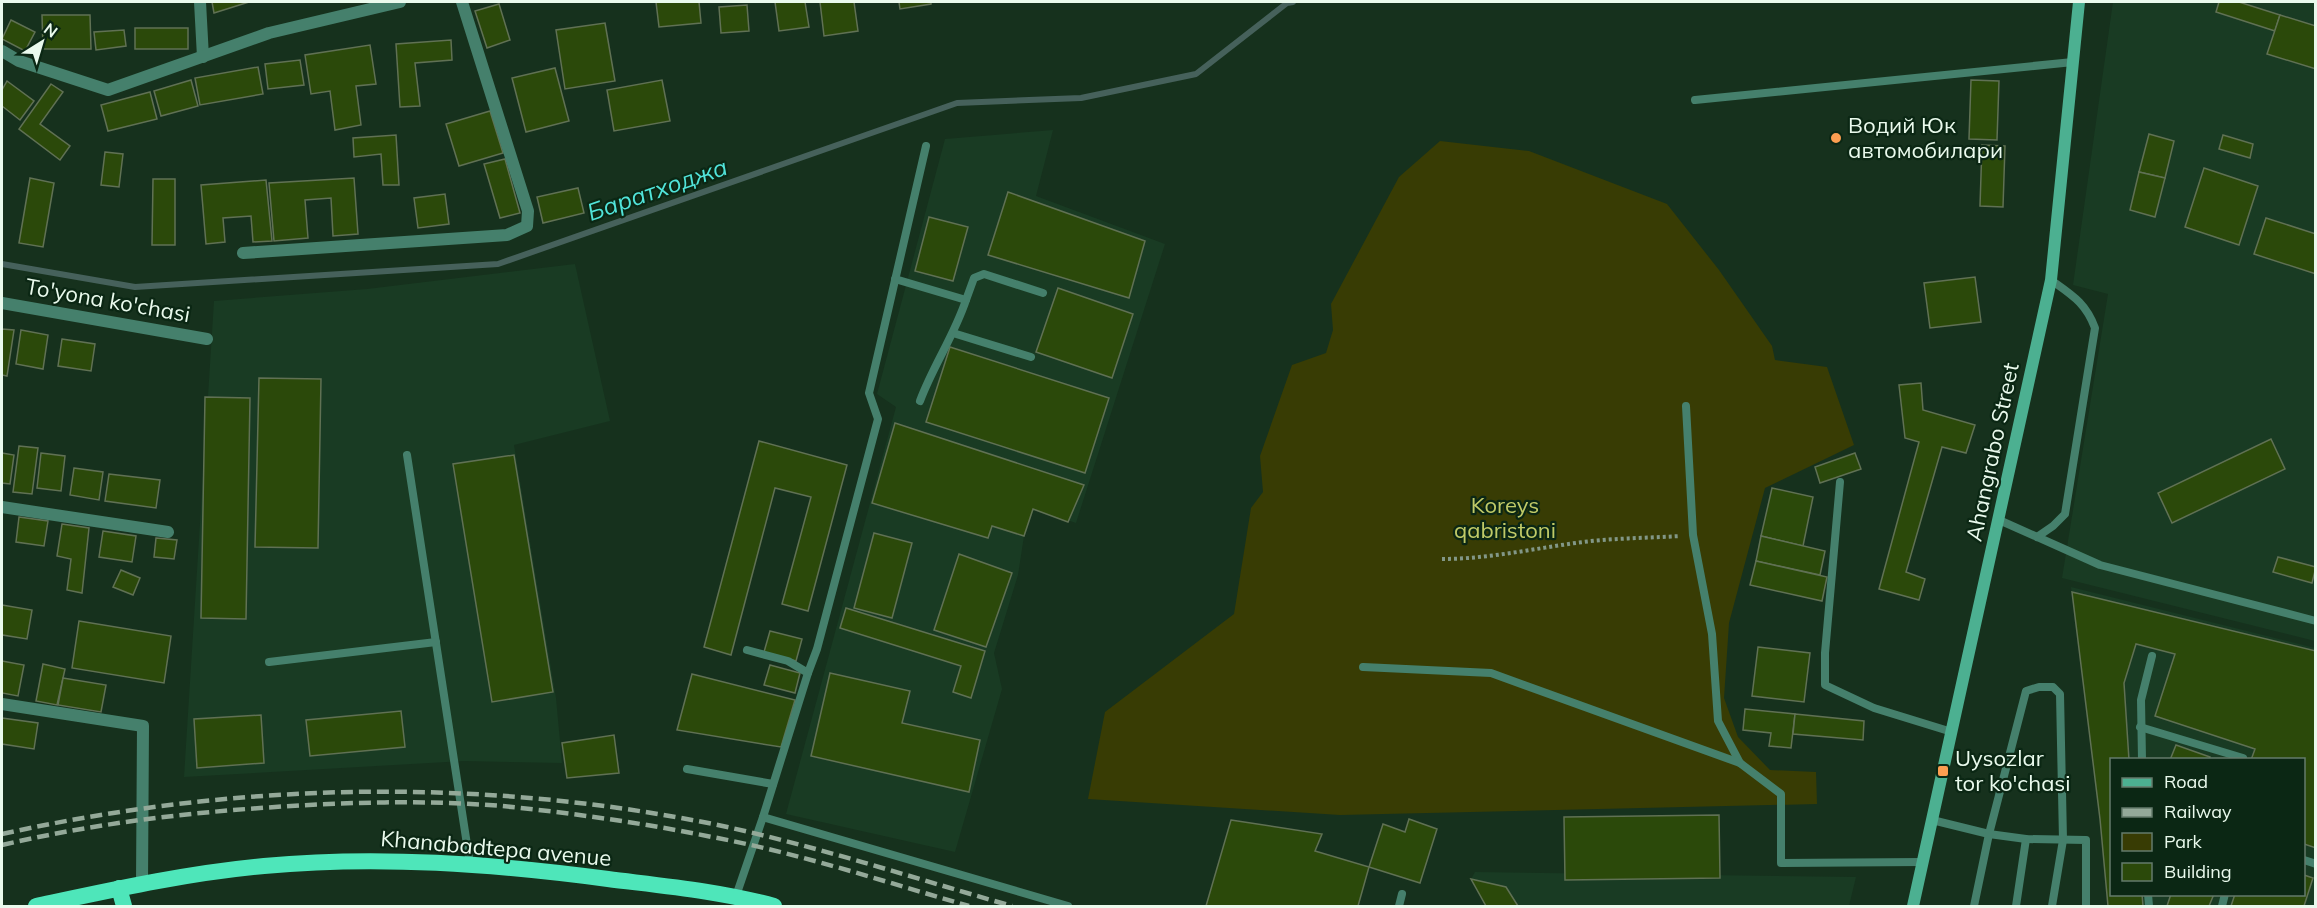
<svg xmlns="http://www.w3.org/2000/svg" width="2317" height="908" viewBox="0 0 2317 908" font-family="Mulish,sans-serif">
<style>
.built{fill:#193b23;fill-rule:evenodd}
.green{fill:#383c04}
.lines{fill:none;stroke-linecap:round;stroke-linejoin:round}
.stream{stroke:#46615b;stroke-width:6}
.building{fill:#2b490a;stroke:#607154;stroke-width:1.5}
.path{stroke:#829787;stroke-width:4;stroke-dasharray:3 3;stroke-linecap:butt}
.service{stroke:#45806c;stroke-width:8}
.minor{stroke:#45806c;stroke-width:12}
.secondary{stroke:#4cb091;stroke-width:12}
.trunk{stroke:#4ee6ba;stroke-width:16}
.rail{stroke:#94a999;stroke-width:4.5;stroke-dasharray:12 6;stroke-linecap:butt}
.poi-dot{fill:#fb9e51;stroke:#0b2714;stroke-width:2}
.labels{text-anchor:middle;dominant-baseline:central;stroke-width:4.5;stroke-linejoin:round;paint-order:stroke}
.poi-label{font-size:22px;fill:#eafaed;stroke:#0b2714;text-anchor:start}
.street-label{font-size:22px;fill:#eafaed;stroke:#0b2714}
.park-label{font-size:22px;fill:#c0ca67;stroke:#0b2714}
.water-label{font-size:24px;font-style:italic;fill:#51e4da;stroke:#0b2714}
</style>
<rect width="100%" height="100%" fill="#16311d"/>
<g class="built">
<path d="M2113 2H2315V641L2062 578 2108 294 2073 285Z"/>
<path d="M1053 130 1036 196 1165 244 1076 523 1034 509 1024 536 1018 575 994 653 1002 689 955 852 786 814 896 407 877 394 945 139Z"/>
<path d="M575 264 610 421 514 445 556 698 562 763 464 761 184 777 214 301 367 289Z"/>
<path d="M2071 587 2315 648V906H2108L2101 828ZM2112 760H2304V894H2112Z"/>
<path d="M1475 872 1856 877 1849 906H1486L1471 879Z"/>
</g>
<path class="green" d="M1440 141 1529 151 1667 204 1719 270 1772 346 1775 360 1827 367 1854 445 1765 488 1729 623 1724 698 1738 737 1770 770 1816 772 1817 804 1340 815 1088 799 1105 712 1234 614 1251 508 1263 492 1260 456 1292 365 1326 353 1333 330 1331 304 1399 177Z"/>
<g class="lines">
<path class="stream" d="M2 264 135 287 498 264 957 103 1081 98 1196 74 1287 3 1293 2"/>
</g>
<g class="building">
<path d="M212 2H249L214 13Z"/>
<path d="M656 2H699L701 23 659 27Z"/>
<path d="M775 2H805L809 27 779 31Z"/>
<path d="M820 2H854L858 31 824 36Z"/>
<path d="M899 2H931V4L900 9Z"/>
<path d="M2219 2H2239L2280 15 2275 31 2216 12Z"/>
<path d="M499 4 510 40 487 48 475 11Z"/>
<path d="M747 5 749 31 721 33 719 7Z"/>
<path d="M42 15H90L91 49H43Z"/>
<path d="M2280 15 2316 26V69L2267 54Z"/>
<path d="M11 20 35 32 25 51 2 39Z"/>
<path d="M605 23 615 81 565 89 556 30Z"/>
<rect x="135" y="28" width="53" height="21"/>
<path d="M124 30 126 46 96 50 94 32Z"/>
<path d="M451 40 452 60 415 63 420 106 400 107 396 44Z"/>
<path d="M370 45 376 84 356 86 361 125 335 130 330 91 311 94 305 55Z"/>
<path d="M300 60 304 85 268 89 265 64Z"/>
<path d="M258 67 263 94 200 105 195 78Z"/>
<path d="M555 68 569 121 526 132 512 78Z"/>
<path d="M191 80 198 106 161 116 154 91Z"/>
<path d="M662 80 670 121 614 131 607 90Z"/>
<path d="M1971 80 1999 81 1997 140 1969 139Z"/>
<path d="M7 81 34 101 20 120 2 106V90Z"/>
<path d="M51 84 63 92 40 124 70 146 60 160 19 129Z"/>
<path d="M150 92 157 119 108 131 101 105Z"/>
<path d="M490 111 503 153 459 166 446 124Z"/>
<path d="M2149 134 2174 141 2165 178 2139 172Z"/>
<path d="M396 135 399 185H383L381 154 354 157 353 138Z"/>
<path d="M2223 135 2253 144 2250 158 2219 149Z"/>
<path d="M1982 145 2005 146 2003 207 1980 206Z"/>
<path d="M105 152 123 154 119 187 101 185Z"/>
<path d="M505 159 520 213 500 218 484 164Z"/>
<path d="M2204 168 2258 186 2239 245 2185 227Z"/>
<path d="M2139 172 2165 178 2155 217 2130 210Z"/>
<path d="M30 178 54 183 43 247 19 243Z"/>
<path d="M354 178 358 234 333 236 331 198 305 200 308 238 274 241 269 183Z"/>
<path d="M153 179H175V245H152Z"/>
<path d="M266 180 272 241 253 242 251 216 223 218 225 242 206 244 201 185Z"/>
<path d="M578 188 584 213 543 223 537 197Z"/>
<path d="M1008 192 1145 241 1129 298 988 255Z"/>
<path d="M445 194 449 224 418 228 414 198Z"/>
<path d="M929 217 968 227 953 281 915 271Z"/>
<path d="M2266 218 2316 234V274L2254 254Z"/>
<path d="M1975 277 1981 322 1930 328 1924 283Z"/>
<path d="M1058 288 1133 314 1112 378 1036 352Z"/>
<path d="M2 329 14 330 7 376 2 375Z"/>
<path d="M21 330 48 335 43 369 16 364Z"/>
<path d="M62 339 95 344 91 371 58 366Z"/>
<path d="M950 347 1109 398 1085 473 926 422Z"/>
<path d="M259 378 321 379 318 548 255 547Z"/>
<path d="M1921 383 1923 410 1975 425 1966 453 1942 447 1906 572 1925 579 1919 600 1879 589 1919 442 1905 438 1899 385Z"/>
<path d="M205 397 250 398 246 619 201 618Z"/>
<path d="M895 423 1084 485 1068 522 1033 509 1024 536 992 526 988 538 872 503Z"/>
<path d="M2271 439 2285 469 2172 523 2158 493Z"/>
<path d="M759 441 847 465 808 611 782 604 811 497 775 488 731 655 704 647Z"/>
<path d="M19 446 38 448 32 494 13 492Z"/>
<path d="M2 453 14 455 10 484 2 483Z"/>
<path d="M41 453 65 456 61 491 37 488Z"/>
<path d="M1855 453 1861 469 1820 483 1815 467Z"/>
<path d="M514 455 553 692 492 702 453 464Z"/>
<path d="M74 468 103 472 99 500 70 495Z"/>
<path d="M109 474 160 480 156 508 105 501Z"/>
<path d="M1772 488 1813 497 1803 546 1761 536Z"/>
<path d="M19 517 48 521 44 546 16 542Z"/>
<path d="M62 524 89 528 82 593 67 590 71 559 57 556Z"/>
<path d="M103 531 136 536 132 562 99 557Z"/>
<path d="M874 533 912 543 892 618 854 608Z"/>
<path d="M1761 536 1825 551 1820 575 1756 561Z"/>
<path d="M156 538 177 540 174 559 154 557Z"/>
<path d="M959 554 1012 573 986 647 934 630Z"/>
<path d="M2278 557 2316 567 2312 583 2273 572Z"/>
<path d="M1756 561 1827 577 1822 601 1750 585Z"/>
<path d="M121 570 140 578 133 595 113 587Z"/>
<path d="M2072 592 2316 651V848L2304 844V760H2251L2255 749 2155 716 2175 654 2136 644 2124 683 2129 760H2112V894H2142L2143 906H2108L2100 819Z"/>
<path d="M2 605 32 610 27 639 2 635V640Z"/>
<path d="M846 608 985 651 971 698 953 692 961 666 840 628Z"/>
<path d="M79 621 171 636 164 683 72 668Z"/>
<path d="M770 631 802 639 796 661 764 652Z"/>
<path d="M1758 647 1810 653 1804 702 1752 696Z"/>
<path d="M2 661 24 665 18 696 2 693Z"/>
<path d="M43 664 65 669 57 705 36 701Z"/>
<path d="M770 665 800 673 795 693 764 685Z"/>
<path d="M830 673 910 691 902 723 980 740 969 792 811 756Z"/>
<path d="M692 674 795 700 781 747 677 730Z"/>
<path d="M63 678 106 685 101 712 58 705Z"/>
<path d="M1745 709 1795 714 1791 748 1769 746 1771 733 1743 730Z"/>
<path d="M401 711 405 747 310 756 306 720Z"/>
<path d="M1795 714 1864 721 1863 740 1793 734Z"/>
<path d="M261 715 264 763 197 768 194 719Z"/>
<path d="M2 718 38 723 34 749 2 744Z"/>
<path d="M614 735 619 773 567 778 562 743Z"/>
<path d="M2176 745 2210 757 2209 760H2170Z"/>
<path d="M1719 815 1720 878 1565 880 1564 817Z"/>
<path d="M1409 819 1437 829 1420 883 1369 867 1383 824 1405 832Z"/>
<path d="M1231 820 1322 834 1315 851 1369 867 1358 906H1206Z"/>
<path d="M2304 875 2313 878 2304 906H2231L2235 894H2304Z"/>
<path d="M1471 879 1506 887 1518 906H1486Z"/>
<path d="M2171 894H2214L2209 906H2167Z"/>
</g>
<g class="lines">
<path class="path" d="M1442 559C1489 559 1536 548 1583 542 1615 538 1648 538 1680 536"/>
<g class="service">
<path d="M1695 100 2073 62"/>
<path d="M895 279 966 300C954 336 933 366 920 401"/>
<path d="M966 300 974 278 984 274 1043 293"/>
<path d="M953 333 1031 357"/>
<path d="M1686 406 1693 535 1712 634 1718 721 1740 763"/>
<path d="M407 455 470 864"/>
<path d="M1840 482 1825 653V685L1874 708 1952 732"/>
<path d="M1999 520 2100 565 2316 621"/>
<path d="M2037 537 2053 526 2065 514 2095 328C2086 303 2072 295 2051 280"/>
<path d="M747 650 788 661 808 673 763 817 1068 906"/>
<path d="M269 662 436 642"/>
<path d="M1363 667 1491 673 1740 763 1781 794V863L1922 862"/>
<path d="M808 673 817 649 878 419 869 393 926 146"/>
<path d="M2140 727 2243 758"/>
<path d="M2142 760 2141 700 2152 656"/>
<path d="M687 769 773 784"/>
<path d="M1932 820 1989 834 2026 839 2086 840V906"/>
<path d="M2304 860 2316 864"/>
<path d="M2148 894 2149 906"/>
<path d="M736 896 763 817"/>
<path d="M1399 906 1402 894"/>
<path d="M1974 906 1989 834 2026 691 2039 687H2053L2060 694 2063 840 2052 906"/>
<path d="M2016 906 2026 839"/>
<path d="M2222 906 2225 894"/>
</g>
<g class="minor">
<path d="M200 2 203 57"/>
<path d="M2 51 19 61 108 90 269 33 400 2"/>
<path d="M243 253 507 235 527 226 528 211 462 2"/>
<path d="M2 303 207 339"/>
<path d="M2 507 168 532"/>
<path d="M2 704 143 726 142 884"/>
</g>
<path class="secondary" d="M1913 906 2051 280 2079 2"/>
<g class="trunk">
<path d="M119 888 124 906"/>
<path d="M36 906C111 890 187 873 264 866 379 855 494 864 608 879 664 886 720 891 774 906"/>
</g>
<g class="rail">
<path d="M2 834C237 782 477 777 713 824 814 845 913 878 1012 906"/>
<path d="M2 845C92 824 182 813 275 807 350 802 427 800 502 806 572 813 643 823 712 837 799 853 885 882 969 906"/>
</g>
</g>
<g class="poi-dot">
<circle cx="1836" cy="138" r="6"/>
<rect x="1937" y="765" width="12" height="12" rx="3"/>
</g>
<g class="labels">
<g class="poi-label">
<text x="1848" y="125">Водий Юк<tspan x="1848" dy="25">автомобилари</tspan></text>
<text x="1955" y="758">Uysozlar<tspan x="1955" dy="25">tor ko'chasi</tspan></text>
</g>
<g class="street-label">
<text transform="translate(108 300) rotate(10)">To'yona ko'chasi</text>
<text transform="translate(1992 452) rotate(-78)">Ahangrabo Street</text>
<text transform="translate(496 848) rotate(5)">Khanabadtepa avenue</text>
</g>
<g class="park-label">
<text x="1505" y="505">Koreys<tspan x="1505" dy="25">qabristoni</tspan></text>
</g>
<g class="water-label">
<text transform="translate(657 189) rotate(-19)">Баратходжа</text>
</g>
</g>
<rect width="2317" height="908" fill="none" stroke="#eafaed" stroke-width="6"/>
<rect x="2110" y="758" width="195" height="138" fill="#0b2714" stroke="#647b6b" stroke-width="1.5"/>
<rect x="2122" y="778" width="30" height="9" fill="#4cb091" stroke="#647b6b" stroke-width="1.5"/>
<text x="2164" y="788" font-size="18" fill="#eafaed">Road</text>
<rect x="2122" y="808" width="30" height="9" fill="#94a999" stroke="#647b6b" stroke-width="1.5"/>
<text x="2164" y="818" font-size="18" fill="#eafaed">Railway</text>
<rect x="2122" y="833" width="30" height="18" fill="#383c04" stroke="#647b6b" stroke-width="1.5"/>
<text x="2164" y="848" font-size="18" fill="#eafaed">Park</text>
<rect x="2122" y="863" width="30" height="18" fill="#2b490a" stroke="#647b6b" stroke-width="1.5"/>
<text x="2164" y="878" font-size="18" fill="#eafaed">Building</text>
<g transform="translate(42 42) rotate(37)" stroke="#0b2714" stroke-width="4.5" paint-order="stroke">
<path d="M0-4.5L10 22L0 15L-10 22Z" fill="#eafaed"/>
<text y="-9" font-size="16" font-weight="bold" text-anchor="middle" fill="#eafaed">N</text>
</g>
</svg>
